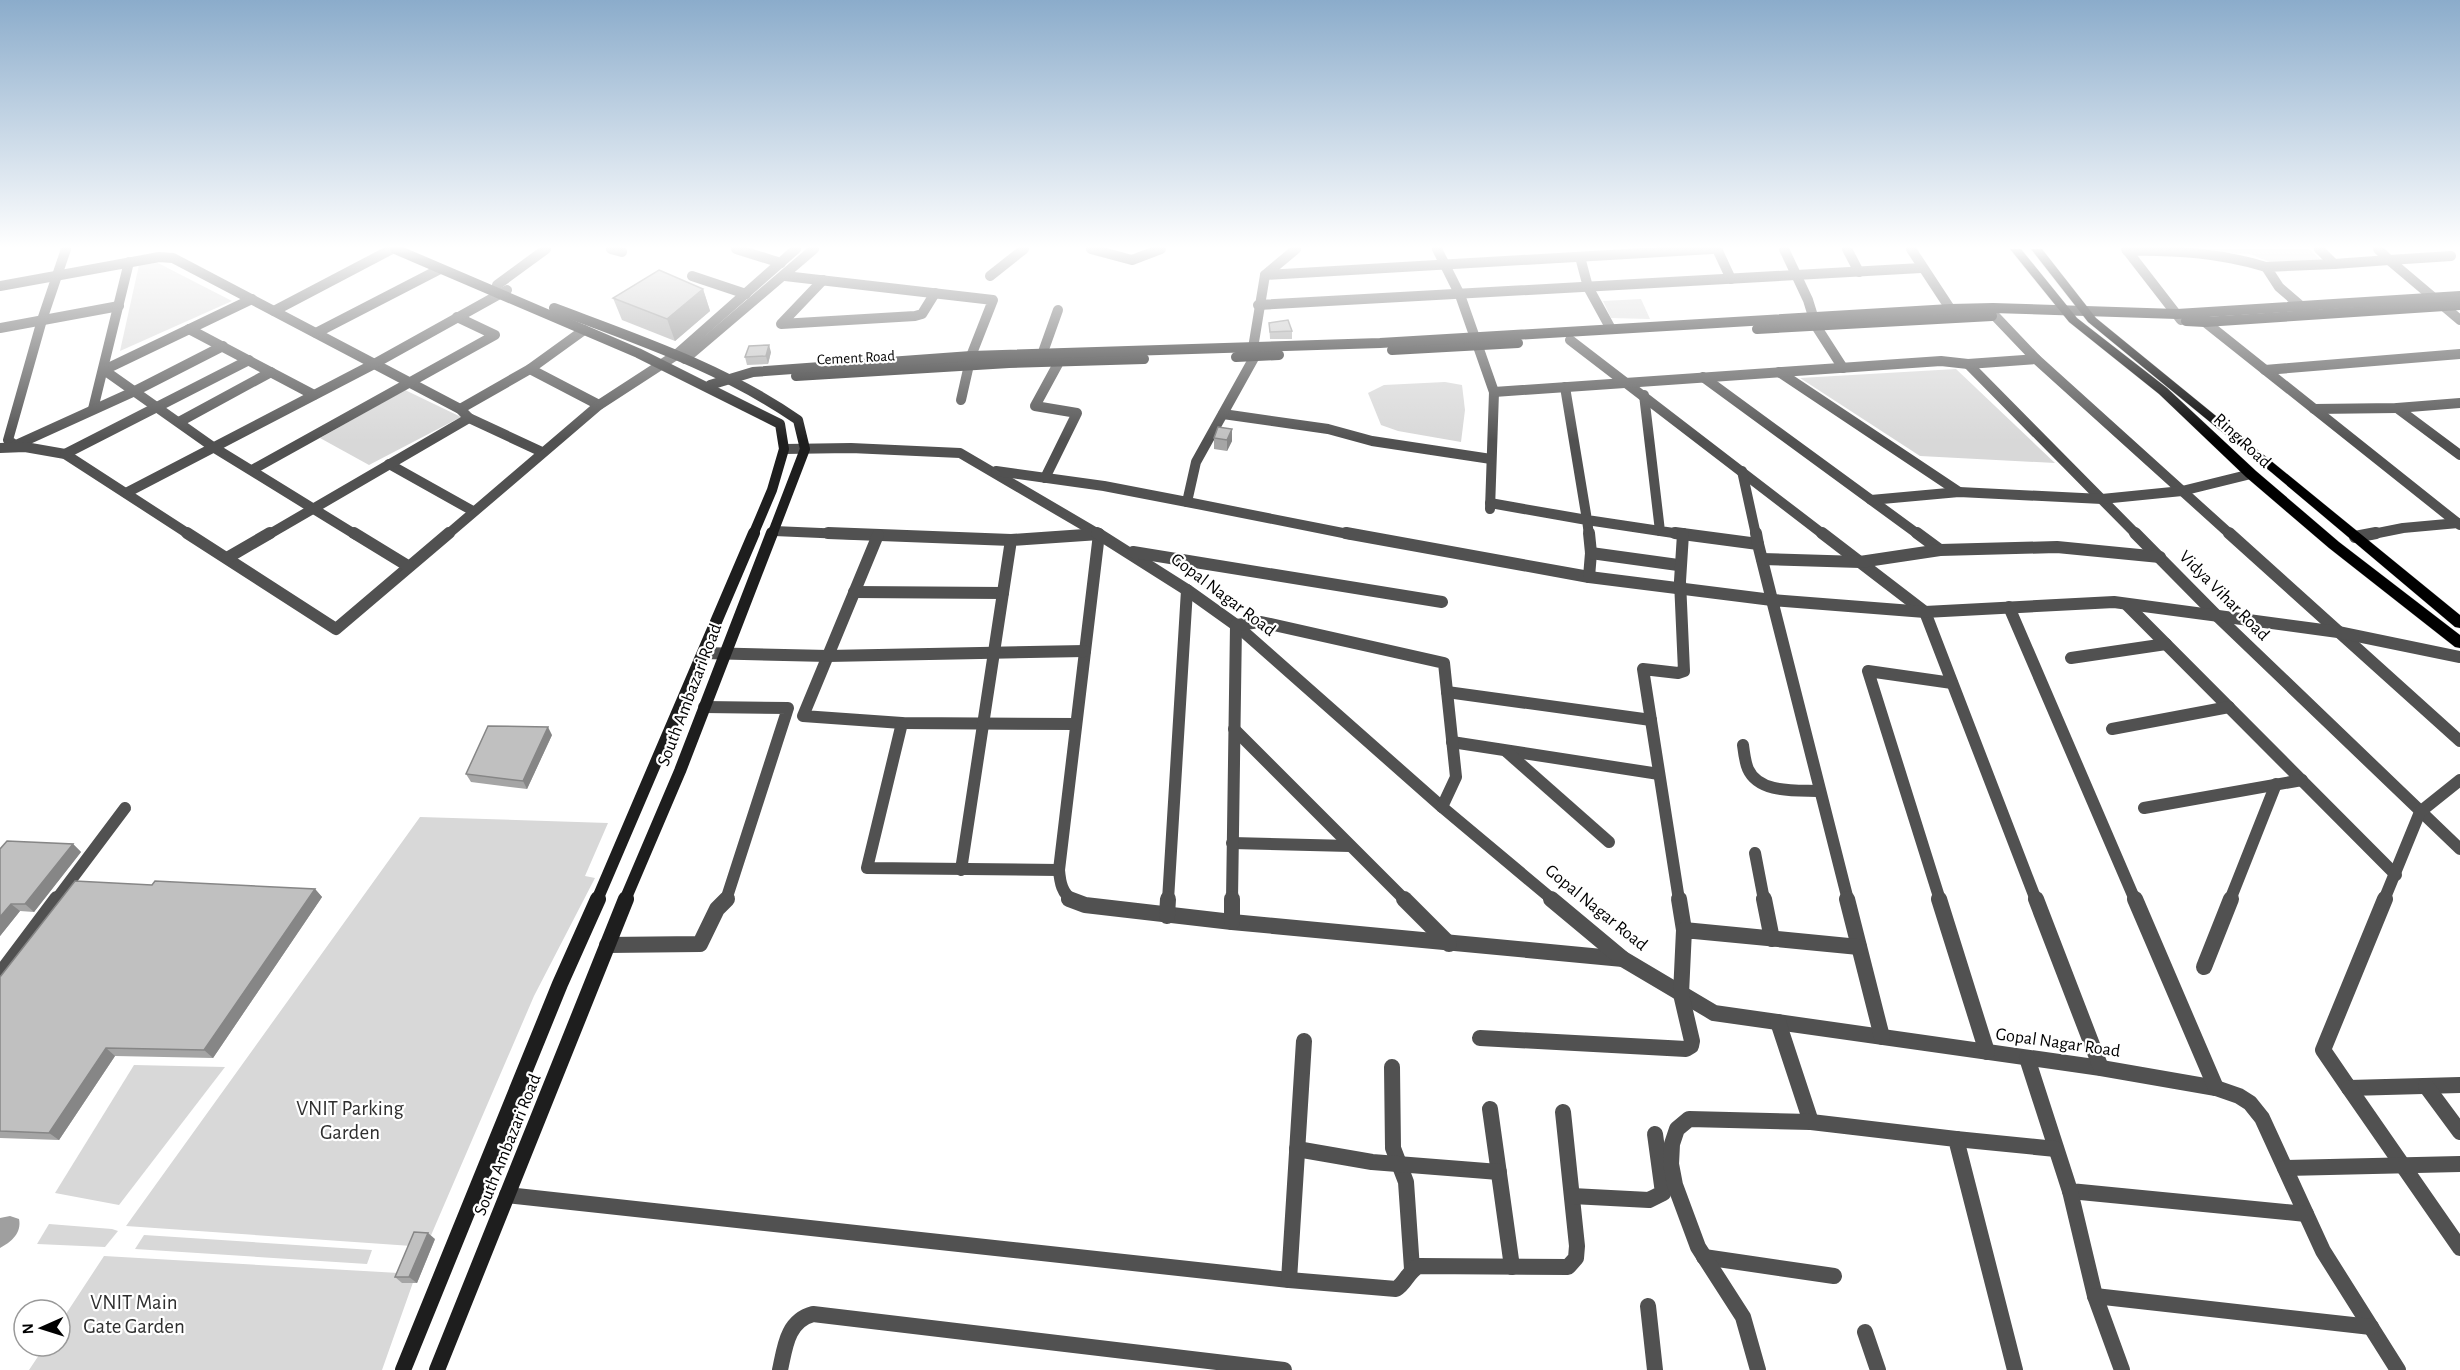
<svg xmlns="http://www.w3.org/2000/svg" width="2460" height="1370" viewBox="0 0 2460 1370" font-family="'Alegreya Sans',sans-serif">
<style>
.green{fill:#d8d8d8}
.water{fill:#9f9f9f}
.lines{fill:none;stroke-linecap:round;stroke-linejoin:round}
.primary-casing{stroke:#dbdbdb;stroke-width:1}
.minor-far2{stroke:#515151;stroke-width:10}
.minor-far1{stroke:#515151;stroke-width:12}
.minor{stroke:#515151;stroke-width:16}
.tertiary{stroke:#515151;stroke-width:10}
.secondary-far2{stroke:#1e1e1e;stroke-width:10}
.secondary-far1{stroke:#1e1e1e;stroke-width:12}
.secondary{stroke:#1e1e1e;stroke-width:16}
.primary{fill:#000;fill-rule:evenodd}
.wall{fill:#a5a5a5}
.shaded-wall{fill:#868686}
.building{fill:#c0c0c0;stroke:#868686;stroke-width:1.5}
.labels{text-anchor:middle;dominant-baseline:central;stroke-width:4.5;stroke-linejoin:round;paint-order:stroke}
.far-street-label{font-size:15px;fill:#000;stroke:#fff}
.street-label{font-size:18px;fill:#000;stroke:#fff}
.near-park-label{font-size:21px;fill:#2f2f2f;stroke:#fff}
</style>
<rect width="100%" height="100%" fill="#fff"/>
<g class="green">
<path d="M2186 249H2309L2321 260 2272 263 2250 254 2194 252Z"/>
<path d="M156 262 232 301 120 351 139 265Z"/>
<path d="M1641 299 1650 319 1611 318 1603 301Z"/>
<path d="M1956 369 2055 463 1920 456 1800 378Z"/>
<path d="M1445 382 1462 385 1465 410 1461 442 1398 431 1381 425 1368 393 1384 385Z"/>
<path d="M405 390 461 417 369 465 320 438Z"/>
<path d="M420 817 608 823 585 876 595 878 534 996 426 1247 126 1226Z"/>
<path d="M134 1065 225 1067 119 1205 55 1193Z"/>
<path d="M49 1224 112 1229 118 1231 105 1247 37 1244Z"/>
<path d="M144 1235 372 1250 367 1264 135 1249Z"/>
<path d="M104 1256 416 1274 382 1370H29L45 1346H60V1323Z"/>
</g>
<path class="water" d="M10 1216 19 1219C22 1233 11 1242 0 1248V1218Z"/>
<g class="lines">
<defs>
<g id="primary">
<path d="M2010 249H2021L2077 318 2167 388 2256 471 2339 542 2460 635V648L2455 647 2329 548 2246 477 2159 394 2069 322Z"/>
<path d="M2031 249H2042L2096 318 2460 615V628L2455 627 2271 472 2088 322Z"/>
</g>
</defs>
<use href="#primary" class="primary-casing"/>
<g class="minor-far2">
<path d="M611 249 622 252"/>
<path d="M736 249 781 263"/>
<path d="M1091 249 1132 260 1161 249"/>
<path d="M1437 249 1460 295 1494 392 1490 509"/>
<path d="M1717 249 1731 279"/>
<path d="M1784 249 1808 300 1816 326 1843 368"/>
<path d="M1847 249 1859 272"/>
<path d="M1911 249 1955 316"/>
<path d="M2126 249 2181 320"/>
<path d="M2319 249 2334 264 2389 260"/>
<path d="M2378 249 2389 260"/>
<path d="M2127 251C2175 250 2220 253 2266 267"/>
<path d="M2451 256 2389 260 2460 320"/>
<path d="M1580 257 1588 287 1611 329"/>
<path d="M1265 275 1712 249"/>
<path d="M692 276 746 294"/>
<path d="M785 276 993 300 971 356 961 400"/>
<path d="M990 276 1024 249"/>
<path d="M823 280 781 324 915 316 922 314 935 293"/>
<path d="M497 285 546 249"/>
<path d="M0 286 159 257 173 258 460 409 469 418 542 452"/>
<path d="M252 299 104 370 213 447 356 535"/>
<path d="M1258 305 1921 268"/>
<path d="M274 311 392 249"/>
<path d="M2308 312 2279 287 2266 267 2334 264"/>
<path d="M1995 316 2036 359 2231 535"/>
<path d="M2205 322 2460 525"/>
<path d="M0 328 119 306"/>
<path d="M189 329 314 395"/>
<path d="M316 333 440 269"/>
<path d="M1570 340 1824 535"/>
<path d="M1043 352 1058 310"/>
<path d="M1968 364 2137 535"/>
<path d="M530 369 599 405"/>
<path d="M2265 370 2460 354"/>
<path d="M1779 372 1959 492"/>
<path d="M1703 377 1919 535"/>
<path d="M1565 387 1587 520 1660 531"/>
<path d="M1494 392 1941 361 1968 364 2036 359"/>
<path d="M1644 395 1660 531 1687 535"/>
<path d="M2397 408 2460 455"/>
<path d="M93 409 129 262"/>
<path d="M460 409 530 369 584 330"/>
<path d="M2314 409 2397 408 2460 403"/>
<path d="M1223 414 1328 429 1372 441 1491 459"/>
<path d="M179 422 271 372"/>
<path d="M15 445 8 440 42 320 66 249"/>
<path d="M16 445 135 391 223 346"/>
<path d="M0 448 25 447 65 454 190 535"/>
<path d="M784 449 851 448 960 453 1100 535"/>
<path d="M65 454 249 360"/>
<path d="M389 464 473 511"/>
<path d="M252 470 495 335 457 317"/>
<path d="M996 471 1104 486 1187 502 1196 462 1255 356 1253 348 1265 275 1296 249"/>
<path d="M1742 471 1756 535"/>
<path d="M1045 478 1077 413 1035 406 1059 362"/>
<path d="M126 493 374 364 507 290"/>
<path d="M1871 500 1959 492 2102 499 2182 491 2251 474"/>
<path d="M1187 502 1353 535"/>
<path d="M1490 503 1587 520 1589 535"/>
<path d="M774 531 867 535"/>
<path d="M268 535 469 418"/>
<path d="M447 535 599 405 676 355"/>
<path d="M1091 535H1099"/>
<path d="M2368 535 2403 528 2458 523"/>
</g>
<g class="minor-far1">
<path d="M187 533 336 629 449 533"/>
<path d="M354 533 408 566"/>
<path d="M828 533 1011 540 1099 534 1059 870C1060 882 1062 894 1073 900"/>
<path d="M1097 533 1187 590 1236 625 1442 807 1553 900"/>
<path d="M1346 533 1589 577 1772 600 1758 544 1675 533"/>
<path d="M1589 533 1591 553 1589 577"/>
<path d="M1756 533 1758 544"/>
<path d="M1822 533 1925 612 2036 900"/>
<path d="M1917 533 1940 550"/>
<path d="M2135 533 2216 615 2460 849"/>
<path d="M2229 533 2460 741"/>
<path d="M878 535 803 716 902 723 1076 724"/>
<path d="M2355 537 2376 533"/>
<path d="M1133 552 1442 602"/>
<path d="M1591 553 1678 565"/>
<path d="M227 558 270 533"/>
<path d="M1762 559 1860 562 1940 550 2057 547 2160 557"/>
<path d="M854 592 1003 593"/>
<path d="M2126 604 2396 875"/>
<path d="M2009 607 2135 900"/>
<path d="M703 653 828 656 1085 651"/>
<path d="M2071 658 2166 644"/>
<path d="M1447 692 1651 720"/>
<path d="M704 707 788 708 726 900"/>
<path d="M902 723 867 868 1059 870"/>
<path d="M1234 729 1405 900"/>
<path d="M2112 729 2229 707"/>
<path d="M1452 742 1659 774"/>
<path d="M1743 745C1744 753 1745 762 1748 769 1759 794 1797 790 1819 791"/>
<path d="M1507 752 1609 842"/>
<path d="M2144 808 2302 780"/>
<path d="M1232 843 1350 846"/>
<path d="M1755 853 1764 900"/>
<path d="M961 870 1011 540"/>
<path d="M56 900 125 808"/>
<path d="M1168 900 1187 590"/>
<path d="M1232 900 1236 625 1261 622 1444 663 1456 777 1442 807"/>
<path d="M1679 900 1643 669 1678 673 1684 671 1680 581 1683 534"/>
<path d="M1848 900 1772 600 1925 612 2114 602 2338 632 2460 657"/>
<path d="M1940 900 1868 671 1952 683"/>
<path d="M2230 900 2276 784"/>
<path d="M2384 900 2420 812 2460 780"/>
</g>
<g class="minor">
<path d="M1069 899 1085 905 1232 922 1623 959"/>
<path d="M1404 899 1449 944"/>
<path d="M1551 899 1623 959 1714 1013 2101 1068 2216 1088 2239 1096 2250 1103 2262 1118 2323 1251 2398 1370"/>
<path d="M1679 899 1684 930"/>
<path d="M1764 899 1772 939"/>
<path d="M1847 899 1882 1037"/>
<path d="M1939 899 1987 1052"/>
<path d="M2036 899 2101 1068"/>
<path d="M2135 899 2216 1088"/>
<path d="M2385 899 2323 1050 2349 1088 2460 1085"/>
<path d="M1167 916 1168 899"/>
<path d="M1232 922V899"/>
<path d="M607 945 700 944 717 909 727 899"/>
<path d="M2204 967 2231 899"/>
<path d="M0 975 57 899"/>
<path d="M1778 1022 1811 1122"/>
<path d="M1480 1038 1686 1049 1691 1046 1692 1041 1681 994 1684 930 1859 947"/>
<path d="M2027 1058 2070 1191 2306 1214"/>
<path d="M1392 1067 1393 1148 1406 1182 1412 1269"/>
<path d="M2426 1086 2460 1132"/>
<path d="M2349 1088 2460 1248"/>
<path d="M1490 1109 1512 1267"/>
<path d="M1956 1139 2056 1149"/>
<path d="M1297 1149 1372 1162 1499 1172"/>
<path d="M2285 1168 2460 1164"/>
<path d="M2070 1191 2095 1296 2122 1370"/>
<path d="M507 1195 1289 1280 1396 1289C1406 1283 1408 1271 1419 1266L1568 1267 1576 1258 1577 1246 1563 1112"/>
<path d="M1572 1196 1649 1200 1663 1193 1655 1134"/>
<path d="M1704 1257 1834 1276"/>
<path d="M1289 1280 1304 1041"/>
<path d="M2095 1296 2371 1327"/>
<path d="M1648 1306 1655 1370"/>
<path d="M1865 1332 1878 1370"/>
<path d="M780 1370C785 1347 787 1321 813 1314L1284 1370"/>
<path d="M1758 1370 1743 1317 1698 1247 1675 1185 1671 1164 1672 1144 1677 1129 1689 1119 1811 1122 1956 1139 2015 1370"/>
</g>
<g class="tertiary">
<path d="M676 355 796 249"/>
<path d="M685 359 814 249"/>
</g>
<g class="secondary-far2">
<path d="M395 249 638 353 780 424 784 449 772 490 753 535"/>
<path d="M554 308C639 340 723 368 798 420L805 449 772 535"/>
<path d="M2186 321 2205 322 2460 305"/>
<path d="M1757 329 1992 316"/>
<path d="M1392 350 1518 343"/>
<path d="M1236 357 1279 355"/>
<path d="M796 376 1009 363 1144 359"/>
<path d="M710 385 753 372 971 356 1380 343 1950 309 1993 308 2177 314 2460 296"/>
</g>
<g class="secondary-far1">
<path d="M597 900 754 533"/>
<path d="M625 900 680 771 772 533"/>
</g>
<g class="secondary">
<path d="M403 1370 560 984 598 899"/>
<path d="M437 1370 626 899"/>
</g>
<use href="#primary" class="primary"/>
</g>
<g class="wall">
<path d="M703 289 710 311 675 341 622 320 613 298Z"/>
<path d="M1269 323 1292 331V339H1270Z"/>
<path d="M771 352 768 364 747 365 745 357Z"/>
<path d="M1232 429V441L1227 451 1214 449V438Z"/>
<path d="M552 735 527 789 471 782 466 774Z"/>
<path d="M73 844 81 852 34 912 20 911 0 936V849Z"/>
<path d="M152 885 315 889 322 897 213 1058 115 1056 59 1140 0 1138V977Z"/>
<path d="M435 1239 417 1283H402L395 1277Z"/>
</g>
<g class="shaded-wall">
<path d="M703 289 710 311 675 341 667 319Z"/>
<path d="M769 345 771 352 768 364 766 356Z"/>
<path d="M1232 429V441L1227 451V440Z"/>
<path d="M548 727 552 735 527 789 523 781Z"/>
<path d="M73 844 81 852 34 912 25 904Z"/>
<path d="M315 889 322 897 213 1058 204 1050Z"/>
<path d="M11 904 20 911 0 936V917Z"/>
<path d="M106 1048 115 1056 59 1140 49 1133Z"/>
<path d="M428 1233 435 1239 417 1283 409 1277Z"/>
</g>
<g class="building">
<path d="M659 270 703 289 667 319 613 298Z"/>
<path d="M1288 320 1292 331 1270 332 1269 323Z"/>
<path d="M769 345 766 356 745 357 749 346Z"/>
<path d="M1218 427 1232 429 1227 440 1214 438Z"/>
<path d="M488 726 548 727 523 781 466 774Z"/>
<path d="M7 841 73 844 25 904H11L0 917V849Z"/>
<path d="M75 881 152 885 155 881 315 889 204 1050 106 1048 49 1133 0 1131V977Z"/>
<path d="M414 1232 428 1233 409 1277H395Z"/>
</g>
<linearGradient id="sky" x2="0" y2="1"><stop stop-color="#8baccb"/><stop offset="0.56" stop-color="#fff"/><stop offset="1" stop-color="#fff" stop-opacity="0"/></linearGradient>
<rect width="2460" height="441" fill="url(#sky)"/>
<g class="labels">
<g class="far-street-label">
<text transform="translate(856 358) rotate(-3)">Cement Road</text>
</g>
<g class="street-label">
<text transform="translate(2242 441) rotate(43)">Ring Road</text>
<text transform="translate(1223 595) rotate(37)">Gopal Nagar Road</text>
<text transform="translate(2224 596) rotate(45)">Vidya Vihar Road</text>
<text transform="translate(690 695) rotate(-69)">South Ambazari Road</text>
<text transform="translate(1596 908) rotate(39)">Gopal Nagar Road</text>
<text transform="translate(2058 1043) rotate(8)">Gopal Nagar Road</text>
<text transform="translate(508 1145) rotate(-68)">South Ambazari Road</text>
</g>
<g class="near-park-label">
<text x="350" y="1108">VNIT Parking<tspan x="350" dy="24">Garden</tspan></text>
<text x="134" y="1302">VNIT Main<tspan x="134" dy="24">Gate Garden</tspan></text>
</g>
</g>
<g transform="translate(42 1328) rotate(267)"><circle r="28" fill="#ffffff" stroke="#999999" stroke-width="1.5"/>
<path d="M0-4.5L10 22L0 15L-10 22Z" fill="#000000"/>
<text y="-9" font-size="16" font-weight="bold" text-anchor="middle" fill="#000000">N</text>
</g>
</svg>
